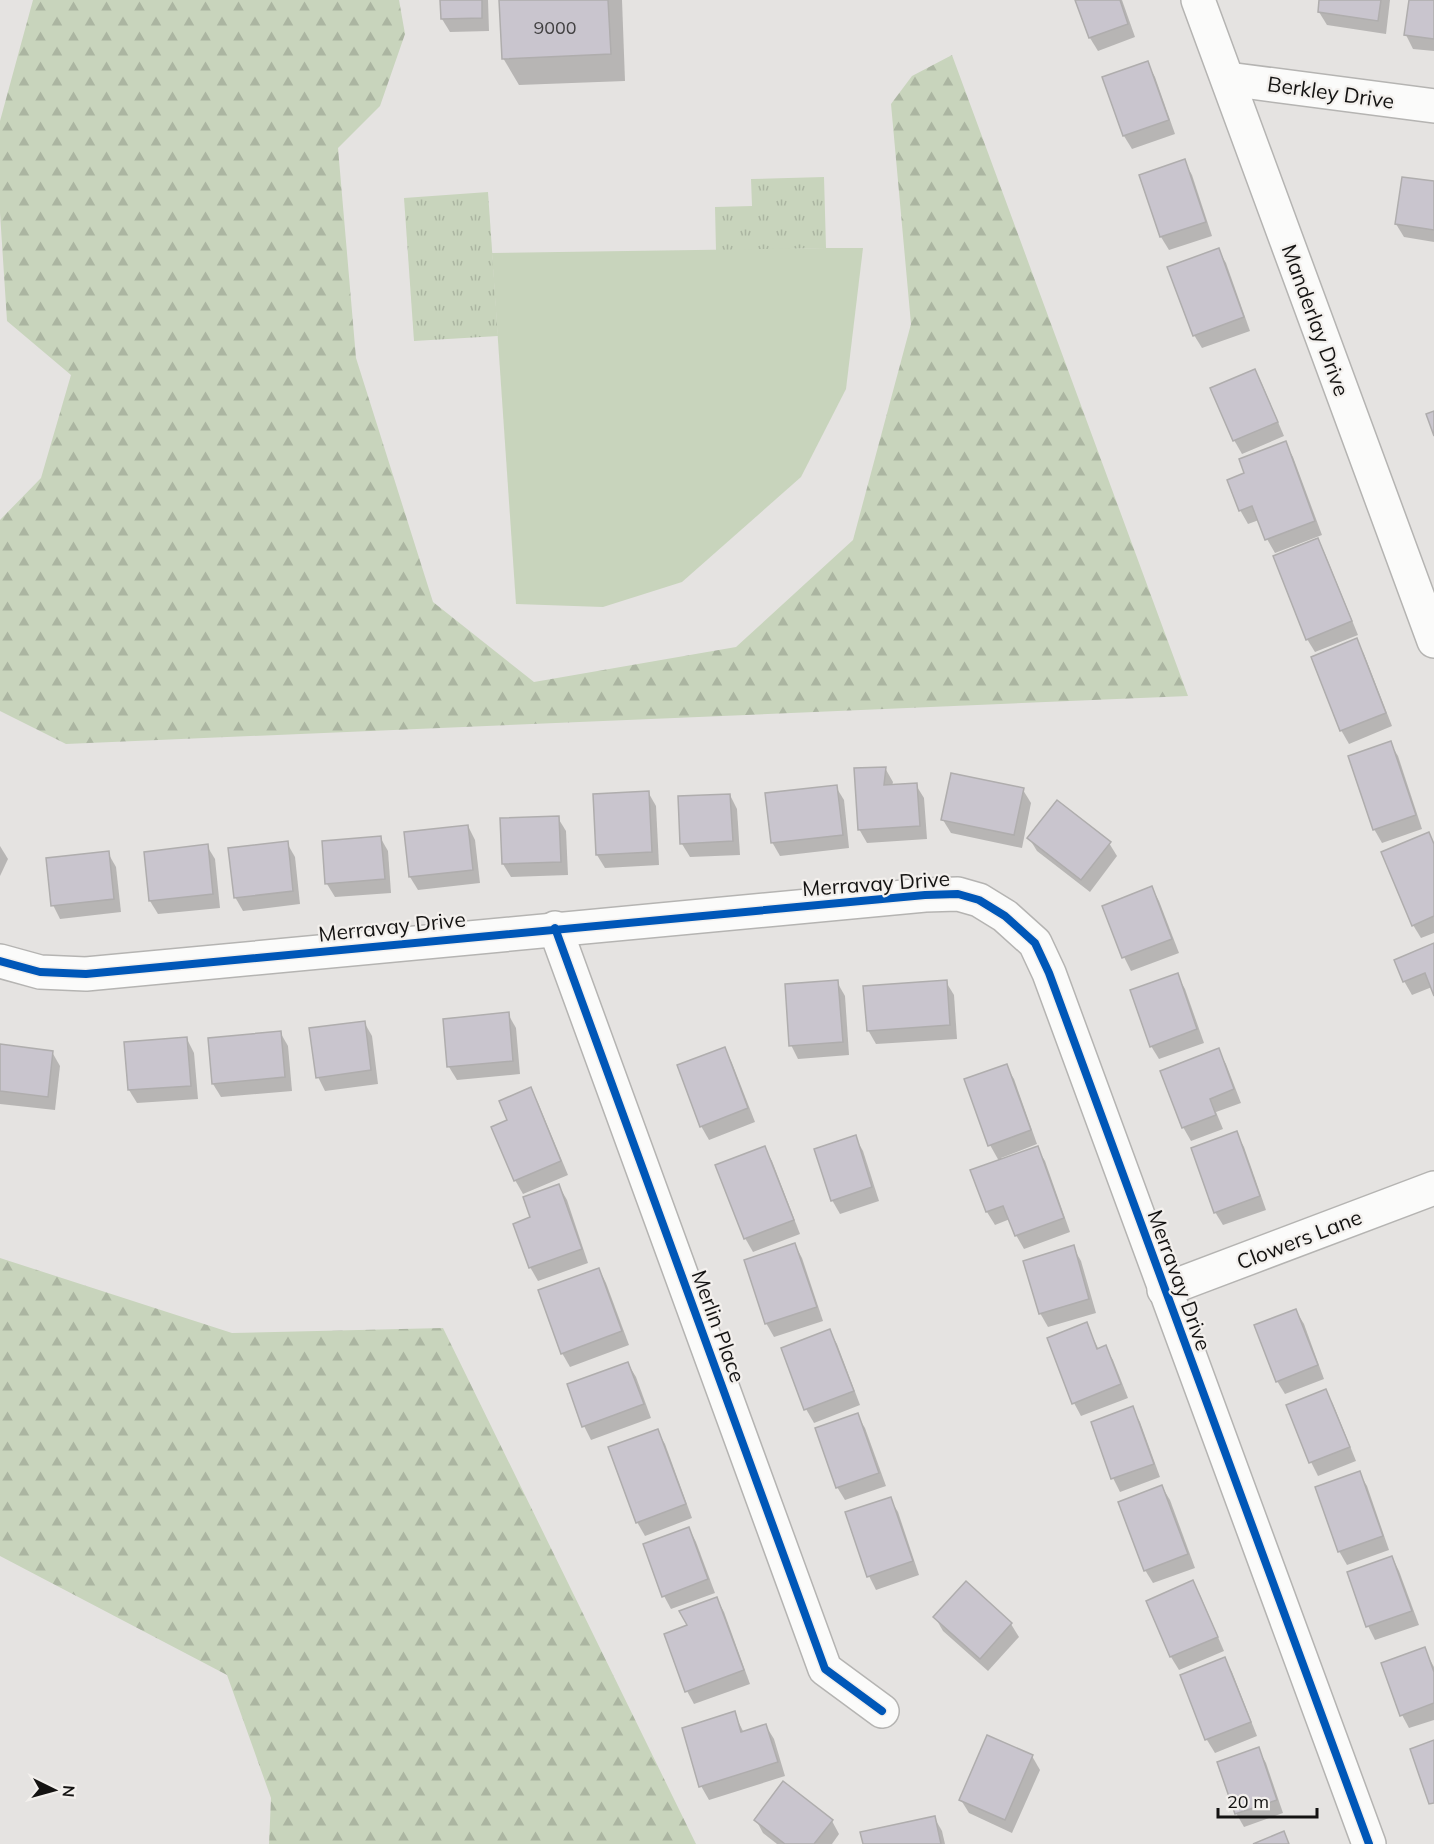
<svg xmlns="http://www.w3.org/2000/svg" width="1434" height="1844" viewBox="0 0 1434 1844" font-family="Mulish,sans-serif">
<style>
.forest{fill:url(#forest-firs)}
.park{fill:url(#park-tufts)}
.garden{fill:#c8d4bc}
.shadow{fill:#0003}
.building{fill:#c9c5ce;stroke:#afadad;stroke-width:1.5}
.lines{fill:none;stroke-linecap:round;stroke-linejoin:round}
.minor-casing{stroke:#b5b4b2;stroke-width:36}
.minor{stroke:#fbfbfa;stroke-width:33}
.cycleway-casing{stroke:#f3f0ed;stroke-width:11}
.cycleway{stroke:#0057b8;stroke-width:8}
.labels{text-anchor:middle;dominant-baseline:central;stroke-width:4.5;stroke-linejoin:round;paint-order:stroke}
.number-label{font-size:18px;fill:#414041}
.street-label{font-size:21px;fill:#141312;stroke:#f3f0ed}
</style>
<defs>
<pattern id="forest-firs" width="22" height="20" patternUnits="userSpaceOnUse" patternTransform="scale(1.5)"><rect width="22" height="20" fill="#c8d4bc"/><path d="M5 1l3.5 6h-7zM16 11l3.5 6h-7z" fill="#abb5a1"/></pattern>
<pattern id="park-tufts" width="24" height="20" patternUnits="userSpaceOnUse" patternTransform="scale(1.5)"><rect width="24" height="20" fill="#c8d4bc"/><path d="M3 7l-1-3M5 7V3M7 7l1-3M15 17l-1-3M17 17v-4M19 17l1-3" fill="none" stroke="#abb5a1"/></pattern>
</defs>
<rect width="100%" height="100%" fill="#e5e3e1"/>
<g class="forest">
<path d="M33 0H399L405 34 380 106 338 148 356 358 433 602 534 682 736 647 853 540 911 324 891 104 912 76 952 55 1188 696 66 744 0 711V520L41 478 71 375 7 321 0 213V121Z"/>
<path d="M0 1258 232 1333 443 1328 696 1844H269L271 1798 227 1675 0 1556Z"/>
</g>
<g class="park">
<path d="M824 177 826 248 716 251 715 207 752 206 751 179Z"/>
<path d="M488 192 498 336 414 341 404 198Z"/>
</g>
<path class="garden" d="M826 248H863L846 389 801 477 682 582 603 607 516 604 492 253Z"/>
<g class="shadow">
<path d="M442 0H488L489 31 450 32 442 19Z"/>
<path d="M501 0H622L625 81 519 85 503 58Z"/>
<path d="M1076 0H1122L1135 37 1098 51 1090 38Z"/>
<path d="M1321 0H1390L1386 34 1327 25 1319 12Z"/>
<path d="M1410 0H1434V51L1413 49 1406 35Z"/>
<path d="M1147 63 1155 77 1175 134 1132 149 1124 136 1104 78Z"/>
<path d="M1184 161 1192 175 1212 236 1169 250 1161 237 1141 176Z"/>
<path d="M1434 183V242L1404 237 1396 224Z"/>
<path d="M1218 250 1226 263 1250 331 1202 348 1194 335Z"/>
<path d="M1255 370 1262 384 1284 436 1242 454 1234 440 1212 389Z"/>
<path d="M1285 443 1293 457 1322 535 1275 553 1267 539 1259 520 1248 524 1240 510 1246 474Z"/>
<path d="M1318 540 1325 554 1358 635 1315 652 1307 639Z"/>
<path d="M1356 640 1364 654 1392 726 1349 744 1341 730Z"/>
<path d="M1390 743 1398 756 1422 829 1382 843 1374 829Z"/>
<path d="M885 768 893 782 892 786 916 785 924 798 927 839 867 843 859 829Z"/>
<path d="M836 787 844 800 849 848 780 856 772 842Z"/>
<path d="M1023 790 1031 803 1022 848 951 833 943 820Z"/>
<path d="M648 792 656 806 659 865 605 868 597 855Z"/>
<path d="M730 795 737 809 740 855 690 857 682 844Z"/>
<path d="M558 818 566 831 568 875 511 877 503 864Z"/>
<path d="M468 826 475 840 480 883 418 890 410 877Z"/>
<path d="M380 837 388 851 391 893 335 897 327 884Z"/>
<path d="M1029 838 1109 843 1117 856 1090 892 1037 851Z"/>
<path d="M287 843 295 857 300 904 243 911 235 897Z"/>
<path d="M1434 844V933L1421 938 1413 925Z"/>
<path d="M0 846 8 859 0 876Z"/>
<path d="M207 846 215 859 220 908 158 914 150 901Z"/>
<path d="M108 853 116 867 121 912 60 919 53 905Z"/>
<path d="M1152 888 1159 901 1179 953 1131 971 1124 957 1104 907Z"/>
<path d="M1434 945V992L1432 987 1412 995 1404 981Z"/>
<path d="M1177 975 1185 989 1204 1043 1159 1059 1151 1046Z"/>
<path d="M837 982 845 996 849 1055 798 1059 791 1045Z"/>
<path d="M946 982 954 995 957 1039 876 1044 868 1030Z"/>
<path d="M508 1014 516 1028 520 1074 457 1080 449 1067Z"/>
<path d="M364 1022 372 1036 378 1084 325 1091 318 1077Z"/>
<path d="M280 1032 288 1046 292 1091 221 1097 213 1084Z"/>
<path d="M187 1039 194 1053 198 1099 137 1103 129 1090Z"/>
<path d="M0 1046 52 1052 60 1066 55 1110 0 1104Z"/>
<path d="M725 1049 732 1063 755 1122 709 1140 701 1126Z"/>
<path d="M1218 1050 1226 1064 1241 1103 1216 1112 1223 1129 1191 1141 1183 1127Z"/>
<path d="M1006 1066 1014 1079 1037 1144 1001 1158 1002 1160 1037 1148 1045 1161 1070 1232 1024 1249 1016 1235 1010 1219 995 1225 987 1212 972 1171 999 1161 990 1145 966 1080Z"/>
<path d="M531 1089 538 1103 568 1175 523 1194 515 1180 509 1121Z"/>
<path d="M1236 1133 1244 1147 1266 1210 1223 1225 1215 1212Z"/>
<path d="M855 1137 863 1151 879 1201 840 1214 832 1200Z"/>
<path d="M764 1148 772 1161 800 1234 753 1252 745 1238Z"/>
<path d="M559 1186 567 1200 588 1263 538 1281 530 1267Z"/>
<path d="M795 1245 802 1258 823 1321 774 1337 766 1323Z"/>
<path d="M1073 1247 1081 1261 1096 1313 1048 1327 1040 1313Z"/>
<path d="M599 1269 606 1283 629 1345 570 1367 562 1353Z"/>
<path d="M1296 1311 1304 1324 1324 1379 1285 1394 1277 1381Z"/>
<path d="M1086 1324 1099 1350 1105 1347 1113 1360 1128 1398 1081 1416 1074 1403Z"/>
<path d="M829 1331 837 1344 860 1405 814 1423 806 1409Z"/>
<path d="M628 1364 636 1377 651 1418 591 1440 584 1426Z"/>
<path d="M1325 1390 1333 1404 1356 1461 1318 1476 1311 1462 1288 1406Z"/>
<path d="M1132 1408 1140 1422 1160 1477 1120 1492 1113 1478Z"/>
<path d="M857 1415 865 1428 886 1486 845 1500 837 1487Z"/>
<path d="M657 1431 665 1444 692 1518 645 1536 637 1522Z"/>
<path d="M1359 1473 1367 1486 1389 1550 1347 1565 1339 1551Z"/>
<path d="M1162 1487 1170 1500 1195 1568 1153 1583 1145 1570Z"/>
<path d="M890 1499 898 1512 919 1575 876 1590 869 1576Z"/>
<path d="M689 1528 696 1542 715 1593 671 1609 664 1596Z"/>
<path d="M1392 1557 1399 1571 1419 1625 1375 1640 1368 1626Z"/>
<path d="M1192 1582 1200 1595 1224 1651 1179 1670 1171 1657 1148 1602Z"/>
<path d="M717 1599 724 1612 750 1684 694 1704 687 1691 689 1626Z"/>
<path d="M935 1617 1011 1624 1019 1637 988 1671 943 1631Z"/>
<path d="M1424 1649 1434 1667V1720L1409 1728 1402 1715Z"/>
<path d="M1225 1659 1232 1672 1257 1736 1215 1753 1207 1740 1182 1676Z"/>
<path d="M734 1713 744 1733 766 1726 774 1739 785 1776 709 1800 701 1786Z"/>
<path d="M1258 1749 1266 1763 1283 1813 1244 1827 1236 1813Z"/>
<path d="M1032 1756 1040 1770 1012 1833 969 1813 961 1800Z"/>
<path d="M934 1817 942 1831 945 1844H864Z"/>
<path d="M756 1820 832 1821 839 1834 832 1844H777L763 1833Z"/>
</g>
<g class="building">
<path d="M440 0H482V18L441 19Z"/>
<path d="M499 0H608L611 54 502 59Z"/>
<path d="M1075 0H1120L1128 24 1089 38Z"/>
<path d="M1319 0H1381L1378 21 1318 12Z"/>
<path d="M1409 0H1434V39L1404 35Z"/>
<path d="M1148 61 1169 120 1123 136 1102 77Z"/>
<path d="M1185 159 1206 222 1160 237 1139 175Z"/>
<path d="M1402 177 1434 181V230L1395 224Z"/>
<path d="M1219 248 1244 317 1193 336 1167 267Z"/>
<path d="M1255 369 1278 422 1233 441 1210 388Z"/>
<path d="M1434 411V436L1426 414Z"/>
<path d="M1286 441 1315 521 1265 540 1252 506 1239 511 1227 480 1244 473 1239 459Z"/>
<path d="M1318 538 1352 621 1306 640 1273 556Z"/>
<path d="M1357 638 1386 713 1340 731 1311 657Z"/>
<path d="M1391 741 1416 815 1373 830 1348 756Z"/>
<path d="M886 767 884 785 917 783 920 826 858 830 854 768Z"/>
<path d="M951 773 1024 788 1014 835 941 820Z"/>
<path d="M837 785 843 835 771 843 765 793Z"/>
<path d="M649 791 652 852 596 855 593 794Z"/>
<path d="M730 794 733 841 680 844 678 796Z"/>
<path d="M1057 800 1111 842 1081 880 1027 838Z"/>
<path d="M559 816 561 862 502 864 500 818Z"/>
<path d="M468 825 473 870 409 877 404 832Z"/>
<path d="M1429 832 1434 844V916L1412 926 1381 852Z"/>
<path d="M381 836 385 879 325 884 322 841Z"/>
<path d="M288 841 293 891 234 898 228 848Z"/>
<path d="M208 844 213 894 149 901 144 852Z"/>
<path d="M109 851 114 899 51 906 46 858Z"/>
<path d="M1152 886 1172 939 1122 958 1102 906Z"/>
<path d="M1434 943V996L1425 973 1403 982 1394 960Z"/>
<path d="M1178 973 1197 1029 1150 1047 1130 990Z"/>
<path d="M838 980 843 1042 789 1046 785 984Z"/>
<path d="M947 980 950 1025 867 1031 863 986Z"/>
<path d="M509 1012 513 1061 447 1067 443 1019Z"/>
<path d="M365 1021 371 1070 316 1078 309 1028Z"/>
<path d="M281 1031 285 1077 212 1084 208 1038Z"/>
<path d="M187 1037 191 1086 128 1090 124 1042Z"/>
<path d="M0 1044 53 1051 48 1097 0 1091Z"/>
<path d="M725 1047 748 1108 700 1127 677 1065Z"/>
<path d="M1219 1048 1234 1089 1210 1099 1216 1115 1182 1128 1160 1071Z"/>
<path d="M1007 1064 1031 1130 988 1146 964 1079Z"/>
<path d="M531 1087 561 1161 514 1181 491 1127 507 1120 499 1101Z"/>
<path d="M1237 1131 1260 1196 1214 1213 1191 1148Z"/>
<path d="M856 1135 872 1187 831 1201 814 1149Z"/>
<path d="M765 1146 794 1220 744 1239 715 1165Z"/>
<path d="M1038 1146 1064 1218 1015 1236 1003 1206 986 1212 970 1170Z"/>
<path d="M559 1184 582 1249 529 1268 513 1224 530 1217 523 1197Z"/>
<path d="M795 1243 817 1307 765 1324 744 1260Z"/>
<path d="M1074 1245 1089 1299 1039 1314 1023 1261Z"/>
<path d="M599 1268 622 1331 561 1354 538 1290Z"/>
<path d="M1296 1309 1318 1365 1276 1382 1254 1325Z"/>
<path d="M1087 1322 1097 1349 1106 1345 1121 1384 1072 1404 1047 1338Z"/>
<path d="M830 1329 854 1391 804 1410 781 1348Z"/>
<path d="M628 1362 644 1404 582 1427 567 1384Z"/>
<path d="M1326 1389 1350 1447 1309 1463 1286 1405Z"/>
<path d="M1133 1406 1154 1464 1111 1479 1091 1422Z"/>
<path d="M858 1413 879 1473 836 1488 815 1428Z"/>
<path d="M658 1429 686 1504 636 1523 608 1447Z"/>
<path d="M1360 1471 1383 1536 1338 1552 1315 1487Z"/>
<path d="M1162 1485 1188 1554 1144 1571 1118 1502Z"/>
<path d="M891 1497 913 1561 867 1577 845 1512Z"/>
<path d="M689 1527 708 1579 662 1597 643 1544Z"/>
<path d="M1392 1556 1412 1611 1366 1627 1347 1572Z"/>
<path d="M1193 1580 1218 1637 1170 1657 1146 1601Z"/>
<path d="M966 1581 1012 1623 980 1659 933 1617Z"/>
<path d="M717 1597 744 1670 685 1692 664 1634 687 1625 679 1611Z"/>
<path d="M1425 1647 1434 1672V1703L1400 1716 1381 1663Z"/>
<path d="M1225 1657 1251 1722 1205 1740 1180 1675Z"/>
<path d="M735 1711 741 1732 766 1724 778 1762 699 1787 682 1728Z"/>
<path d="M987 1735 1033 1755 1005 1820 959 1800Z"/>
<path d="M1434 1740V1803L1429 1804 1410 1749Z"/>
<path d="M1259 1747 1277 1800 1235 1814 1217 1762Z"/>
<path d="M783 1781 833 1820 814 1844H785L754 1820Z"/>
<path d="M935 1816 941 1844H863L860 1832Z"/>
<path d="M1284 1831 1289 1844H1253Z"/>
</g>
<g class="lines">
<defs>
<g id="minor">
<path d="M1198 0 1434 641"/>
<path d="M1228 79 1434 106"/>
<path d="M555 928 825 1669 882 1711"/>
<path d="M0 961 40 972 86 974 925 895 958 894 979 900 1005 916 1035 943 1049 973 1369 1844"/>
<path d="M1164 1290 1434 1188"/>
</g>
</defs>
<use href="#minor" class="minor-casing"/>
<use href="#minor" class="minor"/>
<defs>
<g id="cycleway">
<path d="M555 928 825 1669 882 1711"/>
<path d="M0 961 40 972 86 974 925 895 958 894 979 900 1005 916 1035 943 1049 973 1369 1844"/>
</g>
</defs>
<use href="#cycleway" class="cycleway-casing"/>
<use href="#cycleway" class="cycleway"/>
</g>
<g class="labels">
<g class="number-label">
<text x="555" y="27">9000</text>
</g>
<g class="street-label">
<text transform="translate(1331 92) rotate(8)">Berkley Drive</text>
<text transform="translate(1316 320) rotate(70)">Manderlay Drive</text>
<text transform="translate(876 883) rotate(-4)">Merravay Drive</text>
<text transform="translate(392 926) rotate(-6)">Merravay Drive</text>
<text transform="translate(1299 1239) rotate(-21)">Clowers Lane</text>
<text transform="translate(1180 1280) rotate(70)">Merravay Drive</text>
<text transform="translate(719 1326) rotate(70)">Merlin Place</text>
</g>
</g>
<g transform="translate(54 1790) rotate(95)" stroke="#f3f0ed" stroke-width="4.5" paint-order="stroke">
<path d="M0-4.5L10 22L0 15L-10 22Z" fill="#141312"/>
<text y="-9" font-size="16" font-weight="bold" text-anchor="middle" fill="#141312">N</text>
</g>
<path d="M1218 1808v9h99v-9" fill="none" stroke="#141312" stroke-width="3"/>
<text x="1227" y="1808" font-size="18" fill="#141312" stroke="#f3f0ed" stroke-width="4.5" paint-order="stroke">20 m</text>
</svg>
